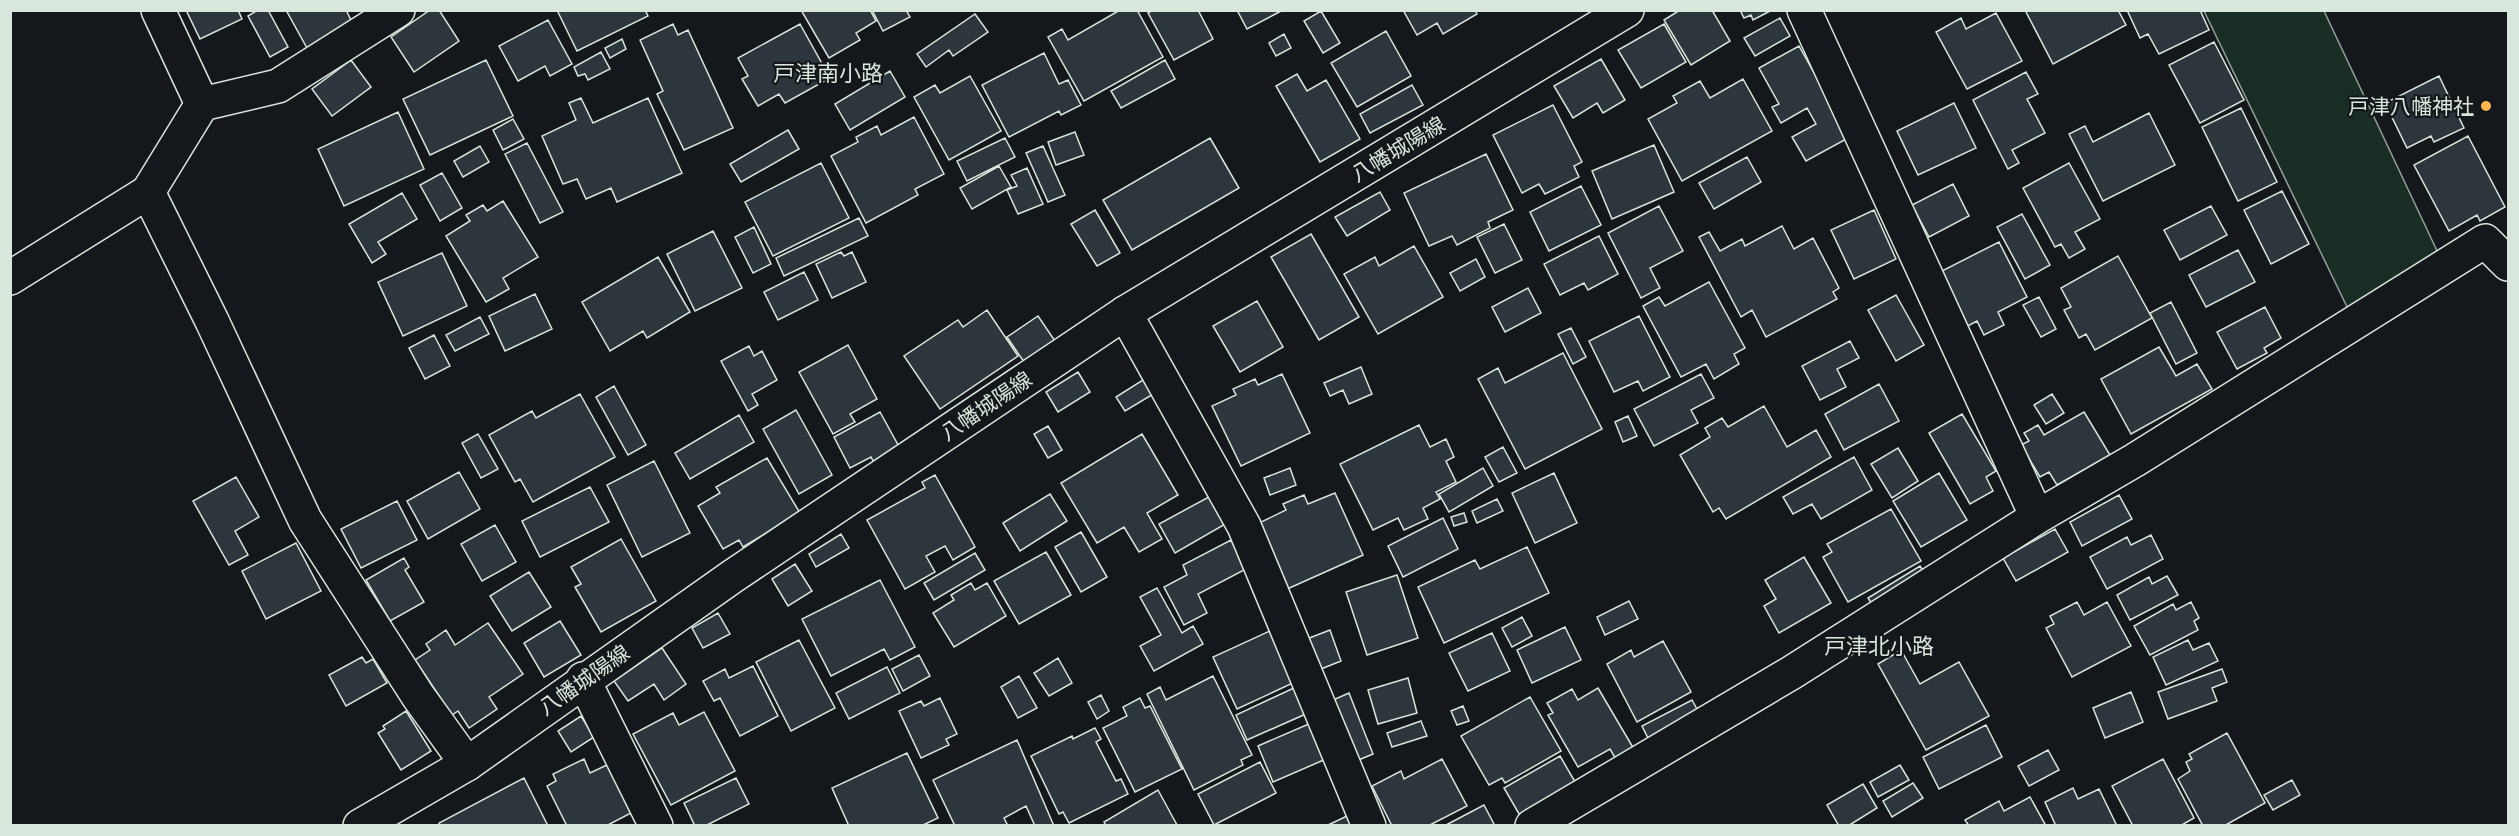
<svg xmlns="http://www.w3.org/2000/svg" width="2519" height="836" font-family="'Public Sans','Noto Sans JP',sans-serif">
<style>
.green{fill:#1a2d24;stroke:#939e99;stroke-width:1.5}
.building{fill:#2c363c;stroke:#d8e6dc;stroke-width:1.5}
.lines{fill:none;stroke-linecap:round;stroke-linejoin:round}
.street-casing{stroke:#d8e6dc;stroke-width:36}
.secondary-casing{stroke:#d8e6dc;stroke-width:36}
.street{stroke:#14181c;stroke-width:33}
.secondary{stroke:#14181c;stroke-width:33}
.poi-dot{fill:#ffb74d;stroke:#14181c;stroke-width:2}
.labels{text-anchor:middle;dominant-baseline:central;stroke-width:4.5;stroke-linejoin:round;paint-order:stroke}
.poi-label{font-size:21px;fill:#d8e6dc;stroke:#14181c;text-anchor:end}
.street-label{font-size:21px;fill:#d8e6dc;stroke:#14181c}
.neighbourhood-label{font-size:22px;fill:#d8e6dc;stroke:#14181c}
</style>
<rect width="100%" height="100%" fill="#14181c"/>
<path class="green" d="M2204,11H2324L2439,255L2349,311Z"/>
<path class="building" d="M186,10H238L242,19L200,39Z
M258,10H268L288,47L270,57L248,16Z
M286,10H346L352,22L307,48Z
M430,10H439L459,41L414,72L391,37Z
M557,10H645L648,16L577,51Z
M801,10H870L876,21L856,33L860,40L829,58Z
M872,10H906L910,17L883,31Z
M1120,10H1137L1163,57L1084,101L1048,37L1062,29L1068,40Z
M1153,10H1198L1213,39L1174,60L1148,13Z
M1237,10H1283L1247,29Z
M1403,10H1475L1477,14L1443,34L1437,23L1417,35Z
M1680,10H1712L1730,41L1691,65L1664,20Z
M1740,10H1772L1753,20L1751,15L1744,18Z
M2025,10H2118L2126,25L2053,64Z
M2127,10H2200L2209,30L2159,54L2148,34L2140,38Z
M1321,11L1340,43L1323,53L1304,21Z
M1996,13L2022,61L1967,89L1936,32L1961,18L1966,29Z
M975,14L988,32L953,56L949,50L926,67L917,54Z
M1780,18L1790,36L1755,56L1744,38Z
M548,20L572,64L550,76L545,66L518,81L499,46Z
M673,24L678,35L688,30L733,128L684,150L657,94L663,91L640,40Z
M800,24L830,78L785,103L779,94L758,106L742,79L748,76L738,58Z
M1664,24L1686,62L1641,88L1618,50Z
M1386,31L1411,76L1357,107L1331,63Z
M1284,34L1291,48L1276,56L1269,43Z
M622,39L626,49L610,58L605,48Z
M2214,42L2244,100L2200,123L2169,65Z
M1799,46L1850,137L1806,161L1792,137L1816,124L1807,108L1781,123L1772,107L1779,104L1759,68Z
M601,52L610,69L588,80L585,74L578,76L574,67Z
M1044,53L1059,84L1068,80L1081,105L1061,115L1059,111L1009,137L982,85Z
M1601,59L1625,100L1603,113L1597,103L1573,118L1554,86Z
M351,60L371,87L332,116L312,89Z
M486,60L513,116L430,155L403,99Z
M1165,60L1175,79L1121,108L1111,91Z
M890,71L905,97L850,130L835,104Z
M2026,72L2038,94L2027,99L2045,133L2012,150L2019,163L2008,169L1973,100Z
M1297,74L1307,91L1326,80L1360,139L1320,162L1276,86Z
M970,76L1001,131L949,160L914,97L935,85L940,93Z
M2439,76L2464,128L2434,142L2431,136L2407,148L2385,103Z
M1743,79L1772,131L1682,181L1648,119L1677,103L1673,96L1700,81L1710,98Z
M1412,85L1423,105L1370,133L1360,114Z
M581,98L593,123L648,98L682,173L617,202L611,188L586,199L577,179L563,184L542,136L576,120L569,103Z
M1954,103L1976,148L1918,175L1897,131Z
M1553,105L1582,162L1574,166L1579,177L1545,194L1539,184L1522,193L1493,135Z
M2241,108L2277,182L2238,201L2202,127Z
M398,112L424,169L344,206L318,149Z
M2149,113L2175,165L2103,201L2069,134L2085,126L2093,142Z
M914,117L944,174L915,189L918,195L866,223L831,156L858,142L856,137L877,126L881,135Z
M513,119L524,139L503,150L493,130Z
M788,130L799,149L741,182L730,164Z
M1075,132L1084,155L1056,165L1048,142Z
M2468,136L2505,207L2480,221L2477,215L2449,231L2414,165Z
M1005,138L1015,157L967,181L957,161Z
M1210,138L1239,188L1132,250L1103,200Z
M527,143L563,212L540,223L505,154Z
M1654,145L1674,192L1612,219L1592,171Z
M480,146L489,162L463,177L454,161Z
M1043,146L1065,195L1048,202L1026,153Z
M1486,154L1513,210L1488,222L1490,228L1457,245L1452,236L1429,246L1404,193Z
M1747,157L1761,182L1714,209L1699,183Z
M821,163L849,218L773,256L745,202Z
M2069,163L2100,219L2075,232L2085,249L2069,258L2061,244L2055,247L2023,188Z
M999,166L1011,187L972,209L960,188Z
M1027,168L1043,204L1018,214L1007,190L1017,186L1011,175Z
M442,173L462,208L440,221L420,185Z
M1953,184L1969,216L1929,237L1912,205Z
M1581,186L1601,225L1549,251L1530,212Z
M2282,191L2309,244L2271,264L2244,210Z
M1380,192L1390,210L1347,236L1335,217Z
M402,193L417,219L378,242L386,254L372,263L349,224Z
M503,201L538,257L503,278L509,289L486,302L446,236L470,221L466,215L483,205L487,211Z
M1659,206L1683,251L1650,268L1660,288L1641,298L1608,233Z
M2211,206L2227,235L2180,260L2164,230Z
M1095,210L1120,253L1097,266L1071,224Z
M1874,210L1896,259L1854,279L1831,230Z
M2022,214L2050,265L2025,279L1997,227Z
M859,218L868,236L784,276L776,258Z
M1504,224L1522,260L1495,273L1477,237Z
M1782,226L1794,249L1813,238L1839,288L1833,292L1837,299L1766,337L1752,310L1741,317L1699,237L1709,232L1720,251L1742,239L1745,246Z
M754,227L771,264L753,273L735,237Z
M713,231L742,288L695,311L667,254Z
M1311,234L1359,317L1319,340L1271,257Z
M1599,236L1618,274L1588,290L1584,283L1560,295L1544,264Z
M1999,242L2027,297L1998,312L2004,325L1984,335L1977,321L1962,329L1934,275Z
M1414,246L1443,297L1378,334L1344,274L1375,257L1379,266Z
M2238,250L2255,282L2206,307L2189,275Z
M841,252L844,256L852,252L866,282L832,298L816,264Z
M442,253L467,306L403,336L378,282Z
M2118,256L2152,318L2095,350L2086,334L2079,338L2064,310L2071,307L2061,288Z
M658,257L690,312L647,338L643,331L610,351L582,302Z
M1476,259L1485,277L1460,291L1450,273Z
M804,272L818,300L778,320L764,292Z
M1709,282L1745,348L1734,354L1739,364L1714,379L1706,364L1681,377L1643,306L1659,297L1665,306Z
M1528,288L1541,313L1505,332L1492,307Z
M535,294L552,329L505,351L489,316Z
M1896,295L1924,345L1896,361L1868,310Z
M2039,297L2056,329L2041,337L2023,305Z
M1257,301L1283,347L1240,372L1213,326Z
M2171,302L2197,353L2176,364L2150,313Z
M2265,307L2281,338L2264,348L2267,353L2237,369L2217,332Z
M987,310L1018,356L940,409L904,356L958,320L963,327Z
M1038,316L1055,341L1024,362L1007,337Z
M1639,316L1670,377L1643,391L1638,381L1614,392L1589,341Z
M480,317L489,334L455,351L446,335Z
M1571,328L1586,357L1573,364L1558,334Z
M434,335L450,366L425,379L409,348Z
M1850,341L1859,358L1837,369L1846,387L1820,400L1802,366Z
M848,345L877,399L850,414L855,422L833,434L799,372Z
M749,346L754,356L762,351L777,380L752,394L758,405L748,411L721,361Z
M2159,347L2176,376L2197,364L2212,389L2131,434L2101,379Z
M1563,353L1602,429L1525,469L1478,379L1498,368L1505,383Z
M1361,367L1372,394L1349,404L1343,390L1330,396L1324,383Z
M1078,372L1090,392L1058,412L1046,392Z
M1282,374L1310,433L1241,466L1212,406L1236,395L1233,389L1255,379L1258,385Z
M1701,374L1714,398L1691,410L1698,423L1654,446L1634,409Z
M1146,378L1155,393L1125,411L1116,397Z
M1879,384L1899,421L1844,450L1825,414Z
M614,386L646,445L628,455L596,397Z
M580,394L615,457L533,502L520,479L515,482L489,435L532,411L536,418Z
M2052,394L2064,413L2046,424L2034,405Z
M1764,406L1787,447L1816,430L1831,457L1726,519L1719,508L1713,512L1680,455L1710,437L1705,428L1722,418L1728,427Z
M796,410L832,475L799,494L763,429Z
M880,412L903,454L877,468L871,457L850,468L834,437Z
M2084,412L2110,455L2057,485L2049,472L2040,477L2021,445L2029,441L2024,433L2038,425L2044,435Z
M1962,414L1996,471L1986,477L1993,491L1970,504L1929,433Z
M739,415L754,442L690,479L675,453Z
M1628,416L1637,436L1623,442L1615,422Z
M1419,425L1430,447L1446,439L1454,457L1446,461L1456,482L1436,492L1440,499L1423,508L1428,519L1404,530L1398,518L1373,530L1340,464Z
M1048,426L1062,450L1048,458L1034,434Z
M478,434L498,469L481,478L462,443Z
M1142,434L1178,495L1147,513L1162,539L1139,552L1124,527L1097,543L1061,483Z
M1503,447L1517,473L1499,482L1485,457Z
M1898,448L1918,481L1892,498L1871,464Z
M1854,457L1872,490L1821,519L1812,504L1793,514L1783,497Z
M767,458L800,513L743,547L739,540L723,549L698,506L720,493L716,487Z
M654,461L690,533L642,557L607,485Z
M1290,468L1296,485L1270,495L1264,478Z
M1483,468L1493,486L1449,512L1439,494Z
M459,472L480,509L428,539L407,501Z
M1554,473L1577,523L1535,543L1512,493Z
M1939,473L1967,520L1921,547L1893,501Z
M935,475L975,547L953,560L945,546L926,556L935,572L905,589L867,520L925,488L922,482Z
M236,477L259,517L235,531L248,555L229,565L193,501Z
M590,487L609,522L540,557L522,521Z
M1218,492L1234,519L1175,553L1159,524Z
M1335,493L1363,555L1285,590L1255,525L1286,510L1283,504L1304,495L1308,504Z
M1050,494L1067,521L1020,551L1003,523Z
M2119,495L2132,519L2082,546L2070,522Z
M1497,499L1503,511L1477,523L1472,511Z
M397,501L417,540L361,568L341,529Z
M1891,509L1921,561L1848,602L1823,557L1832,552L1827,544Z
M1464,513L1467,522L1454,526L1451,517Z
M1443,518L1458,549L1403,577L1388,546Z
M495,525L516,562L482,581L461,544Z
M2055,529L2068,552L2016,581L2003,558Z
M1081,532L1107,577L1081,592L1055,547Z
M841,534L849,548L816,567L809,554Z
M2151,535L2163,559L2107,589L2090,557L2127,537L2131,545Z
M621,539L656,601L601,632L575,587L581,584L571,567Z
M1231,540L1246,569L1198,594L1207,613L1184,625L1164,587L1187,575L1183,565Z
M296,543L321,591L266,619L242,571Z
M1527,547L1549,593L1444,643L1418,587L1475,560L1480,569Z
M1046,552L1071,595L1019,624L994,581Z
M975,553L985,570L934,600L924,583Z
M1804,557L1831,603L1779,633L1764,606L1776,599L1765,580Z
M404,558L409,567L405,570L424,602L390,621L366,580Z
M795,564L812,591L788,606L772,579Z
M1920,566L1929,580L1877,612L1868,598Z
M529,572L551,607L512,631L490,596Z
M1397,575L1418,638L1367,655L1346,592Z
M2167,576L2178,595L2130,620L2117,595L2149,577L2152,584Z
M880,580L915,647L890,660L884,649L831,676L802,619Z
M971,583L975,590L987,583L1006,616L954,647L933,613L954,600L951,595Z
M1157,588L1182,633L1193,626L1203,644L1154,671L1140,646L1161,635L1140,597Z
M1629,601L1638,619L1605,635L1597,617Z
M2077,602L2084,615L2107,602L2131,646L2072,677L2046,628L2054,624L2050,616Z
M2191,602L2199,618L2194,621L2198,630L2150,655L2134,626L2173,604L2176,610Z
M718,613L730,634L703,648L692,628Z
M1522,617L1532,636L1512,647L1502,628Z
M560,621L581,655L544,677L524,643Z
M488,623L523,674L489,697L497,709L469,728L458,711L452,715L415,660L430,650L426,644L446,630L455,645Z
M1565,627L1581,660L1532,683L1517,650Z
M1272,630L1295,682L1237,709L1213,657Z
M1330,630L1341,661L1311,673L1299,642Z
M1492,633L1510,671L1468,691L1449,653Z
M799,640L835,708L791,731L756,662Z
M2188,640L2193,650L2209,643L2218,661L2166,685L2153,657Z
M1663,641L1691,692L1637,722L1607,664L1631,650L1634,657Z
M662,648L686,684L664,700L654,684L628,701L614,681Z
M1901,650L1920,684L1959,662L1989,716L1926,750L1878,664Z
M919,655L930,676L903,691L892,669Z
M362,657L366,663L373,659L387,683L346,706L329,675Z
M1058,658L1072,683L1049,696L1034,673Z
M753,666L778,716L740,736L720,698L714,701L703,681L725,669L729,678Z
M887,667L900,693L849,719L836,693Z
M2222,669L2227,682L2212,688L2217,701L2168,719L2158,692Z
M1019,676L1037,708L1018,718L1001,687Z
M1213,676L1252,755L1241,760L1243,765L1194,790L1147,694L1160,687L1166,700Z
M1408,678L1417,713L1378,724L1368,690Z
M1296,687L1308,713L1247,740L1236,715Z
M1598,688L1638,756L1620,766L1610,749L1578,767L1548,715L1553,713L1547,703L1572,689L1578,700Z
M2131,692L2143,722L2105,738L2093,708Z
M1349,693L1373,754L1349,764L1324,704Z
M1101,695L1109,711L1097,719L1088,702Z
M1530,697L1561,751L1505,783L1502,778L1489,785L1461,736Z
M940,698L957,734L946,739L949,745L921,758L899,711L921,701L924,706Z
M1140,698L1145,708L1150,706L1182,769L1135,792L1103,728L1127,716L1123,707Z
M1692,700L1704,722L1653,748L1642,726Z
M1463,706L1469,721L1457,725L1451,711Z
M406,711L431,751L401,770L378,733L385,729L383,726Z
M704,712L735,771L671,805L633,734L673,713L679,725Z
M581,716L594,737L571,752L558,731Z
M1421,721L1427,736L1392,747L1387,733Z
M1311,723L1326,759L1273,782L1258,746Z
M1986,725L2002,757L1939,789L1923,757Z
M1095,728L1101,739L1096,742L1116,781L1121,779L1128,794L1069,823L1063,812L1059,814L1031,756L1072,736L1073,739Z
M2227,733L2265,803L2224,826H2203L2178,779L2190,771L2186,762L2192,759L2189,754Z
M1017,740L1054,826H1035L1026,806L1004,818L1008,826H955L933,780Z
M2048,750L2059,770L2029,786L2018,766Z
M907,753L938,818L921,826H849L832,788Z
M1560,756L1578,787L1522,819L1504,788Z
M584,759L590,773L609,764L633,812L606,826H567L547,786L556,781L553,774Z
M1442,759L1467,806L1428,826H1392L1372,786L1401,771L1404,779Z
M2163,759L2194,818L2180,826H2133L2112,786Z
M1260,762L1276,793L1214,825L1198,794Z
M1900,765L1909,780L1878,797L1870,782Z
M524,778L548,826H440L439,823Z
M736,778L749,804L705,826H695L684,803Z
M2292,780L2300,795L2273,810L2264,795Z
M1913,783L1923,798L1892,817L1883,801Z
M1863,784L1877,808L1848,826H1839L1827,805Z
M2073,788L2078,799L2099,789L2117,826H2056L2045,802Z
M1158,790L1177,825L1106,826L1104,822Z
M2030,797L2046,826H1969L1965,820L1999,801L2004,811Z
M1484,805L1495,826H1446V825Z
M1347,816L1351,826H1326Z"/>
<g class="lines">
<defs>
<path id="street" d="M158,10L202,104
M1804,10L2037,517
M148,192L212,321L305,520L418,696L467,764
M10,278L148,192L202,104L278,86L398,10
M1125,313L1244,526L1369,826
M583,679L656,826
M1532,826L1791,673L2037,517L2135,460L2485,241L2508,264"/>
<path id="secondary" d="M360,826L467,764L733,576L1125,313L1627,10"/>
</defs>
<use href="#street" class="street-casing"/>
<use href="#secondary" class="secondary-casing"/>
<use href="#street" class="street"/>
<use href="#secondary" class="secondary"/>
</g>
<circle class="poi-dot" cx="2486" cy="106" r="6"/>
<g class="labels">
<g class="poi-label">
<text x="2474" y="106">戸津八幡神社</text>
</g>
<g class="street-label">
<text transform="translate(1398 149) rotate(-31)">八幡城陽線</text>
<text transform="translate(986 406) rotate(-34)">八幡城陽線</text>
<text transform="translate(584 680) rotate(-35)">八幡城陽線</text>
</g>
<g class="neighbourhood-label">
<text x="828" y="73">戸津南小路</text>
<text x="1879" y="646">戸津北小路</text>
</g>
</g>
<rect width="2519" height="836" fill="none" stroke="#d8e6dc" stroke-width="24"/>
</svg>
